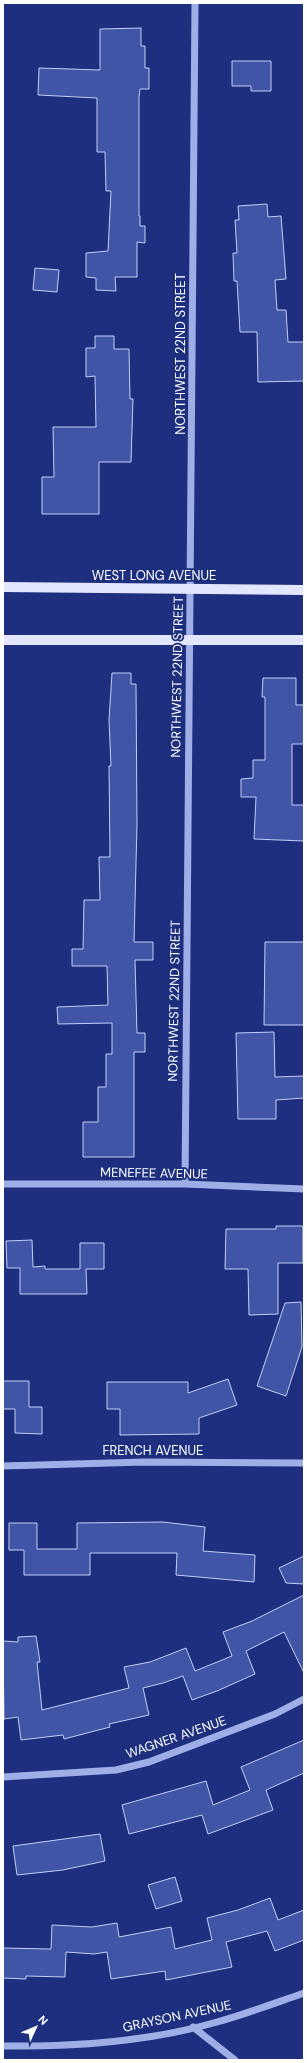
<svg xmlns="http://www.w3.org/2000/svg" width="307" height="2063" font-family="'DM Sans',sans-serif">
<style>
.building{fill:#4155a6;stroke:#c4cef6}
.lines{fill:none;stroke-linecap:round;stroke-linejoin:round}
.minor{stroke:#a0aee8;stroke-width:7}
.major{stroke:#e2e6fe;stroke-width:10}
.labels{text-anchor:middle;dominant-baseline:central;stroke-width:3.5;stroke-linejoin:round;paint-order:stroke}
.street-label{font-size:13px;fill:#fff;stroke:#1d2f7e}
</style>
<rect width="100%" height="100%" fill="#1d2f7e"/>
<path class="building" d="M141,28V46H145V68H149V89H140L139,97V216H140V226H145V243L137,242V277H115L116,291L96,290V278L86,277V253L108,251L111,191H106L105,152H97V98L38,95L39,68L100,70V29Z
M232,61H271V91H251V86H232Z
M267,204L268,217L281,216L286,279L275,280L277,310H286L288,342H304V381L258,382L257,332H240L237,281H234L233,253H237L235,220H239L238,206Z
M35,268L59,270L57,292L33,290Z
M95,336H114V349H129L130,399H133L131,462H99V514H42V477H54L53,427H96L95,376L86,377V348H95Z
M112,673H131V684H136L137,824L134,942H153V960H135L137,1033H145V1052H134V1157H83V1122H98V1087H106V1054H112V1023L58,1024L57,1007L108,1005L107,966H72V949H83L84,900H100L99,857H110L109,766H111L109,720Z
M263,678H296V705H304V744H292V805H304V841L254,839L256,797H241V779L253,778V760H265V697H262Z
M265,942H304V1025H264Z
M274,1032L275,1077L304,1076V1098L276,1100V1119H238L236,1033Z
M276,1226H303V1263H278V1314L249,1315L248,1269H225L226,1229H276Z
M32,1240L33,1267L45,1266V1269H80V1243H104V1269H86L87,1294H20V1268H7L6,1241Z
M301,1302L302,1347L286,1396L257,1386L285,1303Z
M228,1379L237,1405L199,1418V1434L120,1435V1409H107V1382H188V1393Z
M3,1381H29V1407H42V1434L15,1433V1409H3Z
M163,1522L205,1527L203,1551L255,1555L254,1582L176,1575L177,1553H90V1575H24V1550H9V1523H37V1549H77V1523Z
M304,1556V1584L286,1583L279,1568Z
M304,1595V1673L284,1632L246,1651L255,1674L217,1691L192,1700L183,1676L163,1683L143,1688L149,1715L109,1724L110,1727L64,1739L63,1735L21,1740L18,1717L4,1719L3,1641L18,1642V1637L36,1636L40,1662H37L42,1710L129,1688L124,1667L150,1662L186,1648L195,1671L232,1656L223,1632L252,1621Z
M304,1740V1773L266,1790L273,1810L208,1834L202,1815L129,1834L122,1805L206,1781L213,1805L250,1790L241,1767Z
M100,1834L105,1861L63,1870L17,1875L13,1846Z
M175,1877L182,1901L156,1909L148,1885Z
M270,1898L278,1920L304,1910V1940L275,1951L267,1931L226,1942L232,1967L166,1980L165,1971L111,1979L107,1952L94,1954L66,1952L65,1977L26,1976V1979L3,1978V1948L51,1949L52,1925L92,1927L117,1923L119,1937L171,1927L175,1949L212,1940L207,1918L238,1910Z"/>
<g class="lines">
<path class="minor" d="M3,1184H185L304,1189
M185,1184L195,3
M3,1466L145,1462L304,1463
M3,1777L116,1770L149,1762L275,1714L304,1699
M193,2027L235,2060
M3,2046C75,2047 148,2042 217,2022C246,2014 275,2003 304,1993"/>
<path class="major" d="M3,587L304,590
M3,640H304"/>
</g>
<g class="labels">
<g class="street-label">
<text transform="translate(180 354) rotate(-90)">NORTHWEST 22ND STREET</text>
<text x="154" y="575">WEST LONG AVENUE</text>
<text transform="translate(177 677) rotate(-89)">NORTHWEST 22ND STREET</text>
<text transform="translate(174 1001) rotate(-89)">NORTHWEST 22ND STREET</text>
<text transform="translate(154 1173) rotate(1)">MENEFEE AVENUE</text>
<text x="153" y="1450">FRENCH AVENUE</text>
<text transform="translate(176 1737) rotate(-19)">WAGNER AVENUE</text>
<text transform="translate(177 2016) rotate(-12)">GRAYSON AVENUE</text>
</g>
</g>
<rect width="307" height="2063" fill="none" stroke="#ffffff" stroke-width="8"/>
<g transform="translate(36 2027) rotate(46)" stroke="#1d2f7e" stroke-width="3" paint-order="stroke">
<path d="M0-3L7 15L0 10L-7 15Z" fill="#ffffff"/>
<text y="-6" font-size="11" font-weight="bold" text-anchor="middle" fill="#ffffff">N</text>
</g>
</svg>
